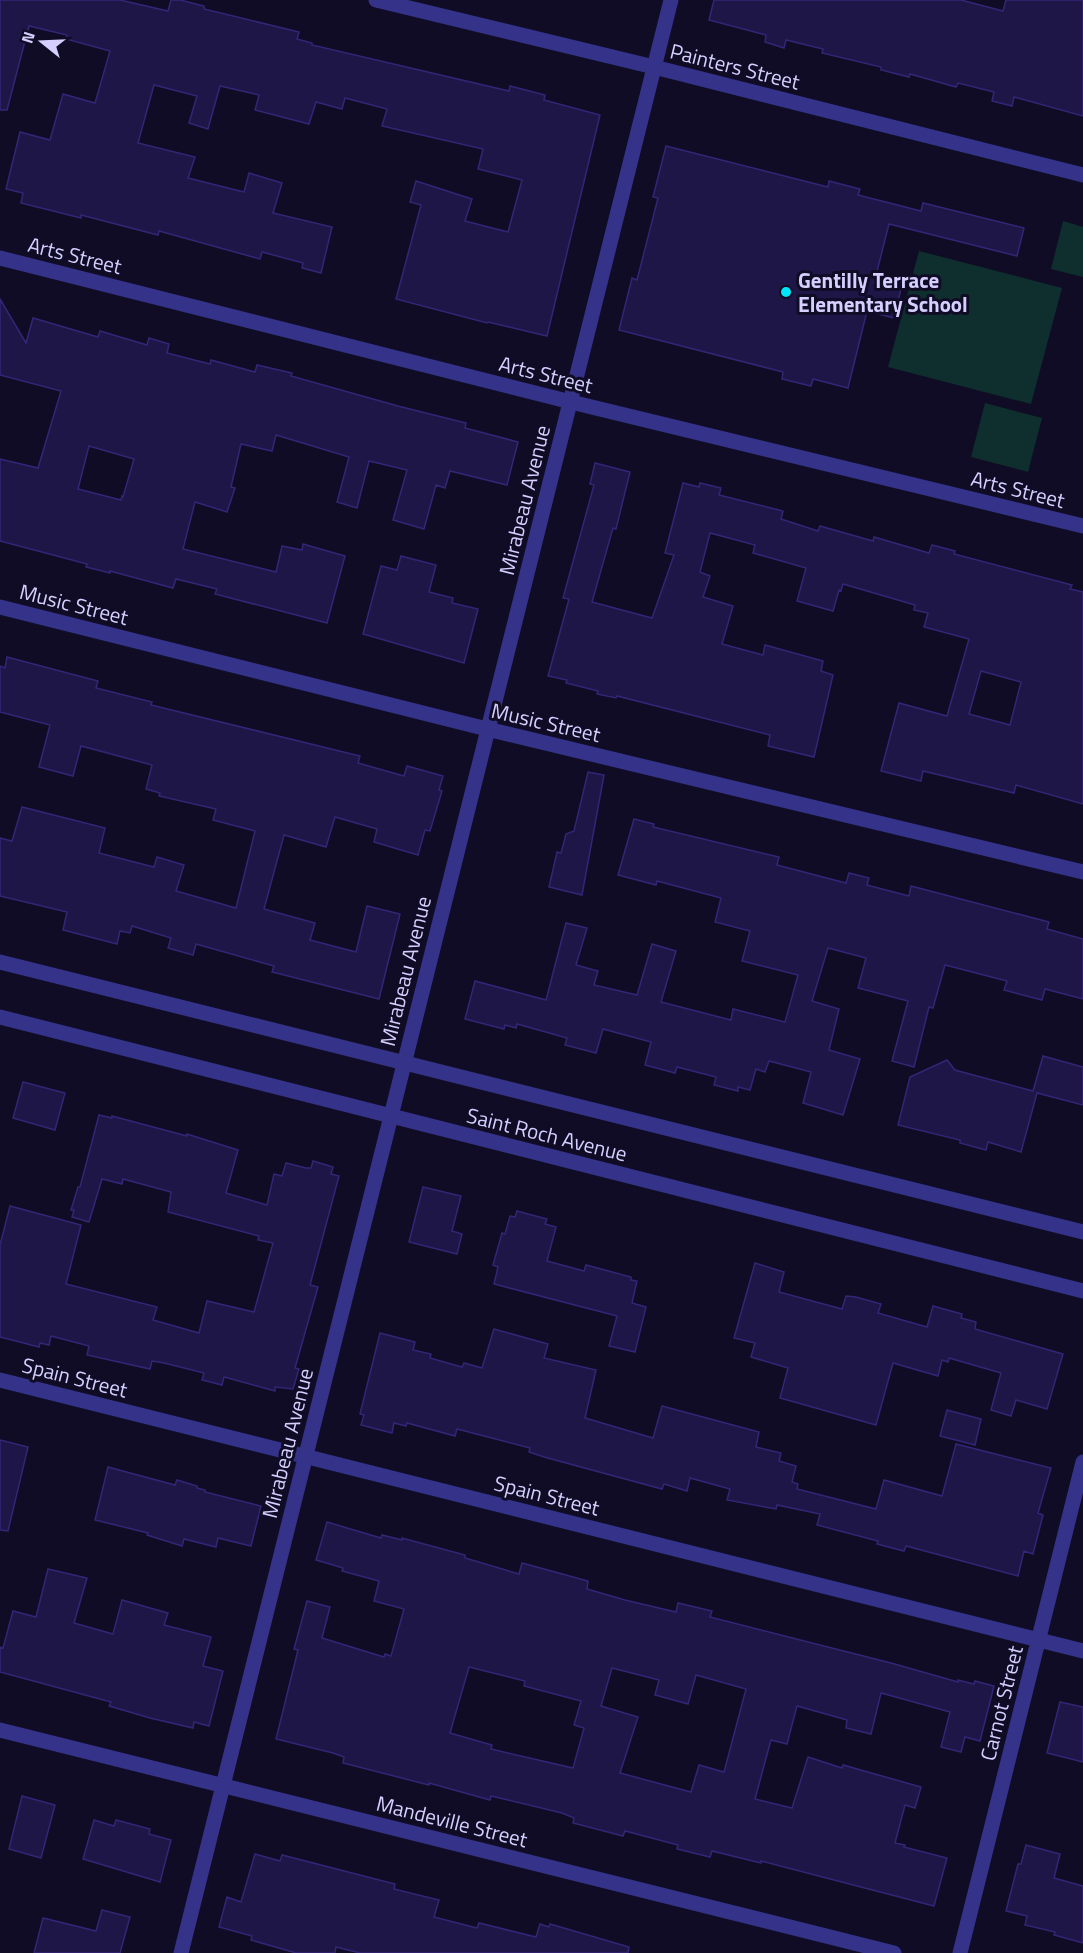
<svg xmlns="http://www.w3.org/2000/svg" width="1083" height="1953" font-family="'Titillium Web',sans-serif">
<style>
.green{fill:#0e2f2e}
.building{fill:#1f1648;stroke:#342576;stroke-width:1.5;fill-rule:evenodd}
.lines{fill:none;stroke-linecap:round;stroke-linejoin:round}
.minor{stroke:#343289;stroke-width:15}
.tertiary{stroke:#343289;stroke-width:15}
.poi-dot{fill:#00e4fa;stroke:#100c25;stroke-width:2}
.labels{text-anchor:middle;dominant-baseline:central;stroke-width:6;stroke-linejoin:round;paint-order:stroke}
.street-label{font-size:21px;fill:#d4cfff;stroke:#100c25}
.poi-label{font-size:21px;font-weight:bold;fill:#d4cfff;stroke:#100c25;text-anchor:start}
</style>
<rect width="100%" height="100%" fill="#100c25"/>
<path class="green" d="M1063,221L1083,227V277L1051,269Z
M919,251L1062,288L1031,404L888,367Z
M985,403L1042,418L1028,472L971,457Z"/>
<path class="building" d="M0,0H120L168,11L171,0H180L204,6V9L299,32L297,39L312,43V45L509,91L510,86L545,95L544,100L600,115L547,336L488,322L487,323L396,299L421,205L410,202L416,181L472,199L465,221L508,232L522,180L478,169L483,149L382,126L387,109L345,98L342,109L316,102L309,124L255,110L259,95L220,86L208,129L189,123L197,96L154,85L138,143L195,157L188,178L244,192L249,173L282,183L273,213L332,227L321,273L302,268L303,263L262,252L260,259L159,231L158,235L81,215V218L21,203L23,193L6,189L20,132L50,140L63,94L95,103L110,51L66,39L67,35L29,26L7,110H0Z
M714,0H961L1003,11L1006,0H1083V116L1014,97L1012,106L992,101L994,92L958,83L956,87L910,74L909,77L881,70V67L822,53L823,49L786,40L784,48L765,42L766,35L709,20Z
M666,146L828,187L829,181L860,189L858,195L921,211L923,203L1024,228L1017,256L889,224L874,283L901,289L894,318L867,311L848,388L813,379L811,386L782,379L783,372L619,330L632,278L637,280L658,198L653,197Z
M0,299L26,343L33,318L98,337L100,331L147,345L149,338L169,344L167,353L210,364L211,360L255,372L257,365L292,373L291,376L398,406L466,423L465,428L518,442L507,485L450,471L445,488L436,485L424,529L393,520L407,470L369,461L357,508L337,502L349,457L276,435L272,451L241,444L231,487L235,488L227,512L195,502L183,549L276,572L282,546L302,550L303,544L345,556L327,623L215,594L217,589L176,579L173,588L110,571V573L86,567L87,564L0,541V459L38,468L61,391L0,375ZM89,446L134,459L123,497L122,496L121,500L78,489Z
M595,463L630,472L616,529L613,528L592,602L652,618L674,555L665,553L683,483L699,487L700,483L721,488L719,495L783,511L781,519L818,531L820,526L873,541L874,537L929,553L932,545L955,551L954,554L1072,585L1070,589L1083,592V804L1016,785L1014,793L923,771L921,781L881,771L899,703L947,716L969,639L924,627L928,613L914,610L915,605L843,584L841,591L839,590L833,611L797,601L806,568L753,553L755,545L710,533L700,572L710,576L703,597L733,606L722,644L763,655L765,645L823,661L821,671L833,675L814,757L768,746L770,735L617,696L616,698L597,694L598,691L566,683L567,680L548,676L569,599L563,598L594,485L590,484ZM981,671L1021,682L1010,725L969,714Z
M401,556L436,565L429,592L453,598L452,603L478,609L464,663L363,634L381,566L397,570Z
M7,657L98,681L96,688L152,702L151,705L360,756L358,763L404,776L407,766L443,776L439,790L442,791L430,831L425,830L418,855L374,842L377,829L335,817L326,847L284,835L264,909L315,923L310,940L356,952L367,906L400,914L379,999L272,972L274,966L196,944L193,955L168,948L171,938L132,926L130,933L120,931L117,944L63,930L67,912L0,896V838L12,841L22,807L105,828L99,853L154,867L157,857L184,865L176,891L236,908L255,831L213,820L216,809L159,796L160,793L146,789L152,765L81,746L73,776L39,767L50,725L0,712V666L5,668Z
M588,772L604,775L582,895L549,887L557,852L561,853L566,834L574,831Z
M634,819L654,824L653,827L779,857L777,865L846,883L849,873L869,878L867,885L909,896L911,886L1049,922L1047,929L1083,939V999L1045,989L1042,1000L1004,990L1007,981L945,965L933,1008L929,1007L914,1067L892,1061L908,1001L858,988L866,958L828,948L812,1001L839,1009L829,1050L860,1059L843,1115L803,1103L811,1072L769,1061L765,1072L756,1069L750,1090L738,1087V1091L714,1085L716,1077L677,1067L675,1073L645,1065L651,1042L603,1029L596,1053L565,1045L567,1038L517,1024L516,1028L505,1025L504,1029L465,1019L475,981L546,1000L566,923L587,928L576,965L598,971L594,985L637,995L652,944L676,951L661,1002L731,1020L733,1009L785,1022L798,975L742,961L750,931L715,922L721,898L657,881L656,885L618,875Z
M1043,1056L1083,1067V1105L1037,1093L1021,1152L988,1142L986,1150L960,1143V1140L898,1125L910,1077L947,1060L955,1070L1033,1091Z
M23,1082L65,1093L55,1130L13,1118Z
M99,1115L112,1118V1116L187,1136V1134L238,1150L226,1193L267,1205L274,1174L282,1176L286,1163L306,1168H311L313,1161L333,1167L331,1174L339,1176L310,1285L318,1287L295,1368L299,1369L293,1389L275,1387V1391L224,1377L222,1385L202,1380L204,1373L164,1363L152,1361L150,1369L87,1355L89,1346L51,1336L49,1345L40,1343L39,1347L0,1337V1245L10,1206L81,1225L66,1284L157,1307L153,1320L199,1333L207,1301L254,1312L273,1243L258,1240L259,1236L168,1212L171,1192L123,1179L122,1184L102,1179L89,1222L72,1217L74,1210H71L78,1187H80Z
M423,1187L461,1196L452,1231L462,1234L457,1254L409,1242Z
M517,1211L547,1219L545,1224L556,1227L547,1261L584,1271L586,1265L631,1277V1280L637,1281L632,1303L646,1307L635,1352L609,1346L617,1316L494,1284L498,1267L493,1265L502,1233L505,1234L510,1216L515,1217Z
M755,1263L784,1272L779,1292L842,1309L846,1296L856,1297L881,1304L878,1313L927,1327L933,1306L962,1314L961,1318L976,1322L975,1329L1063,1354L1047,1409L1016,1400L1011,1416L991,1410L1001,1373L949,1358L948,1362L942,1360L938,1376L893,1363L876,1425L780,1398L788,1368L751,1357L755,1343L734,1338Z
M494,1329L548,1344L544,1358L596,1370L585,1418L653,1438L662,1406L759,1432L756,1447L781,1453L779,1461L796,1466L792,1482L798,1484L797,1489L876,1509L884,1480L942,1496L956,1444L1051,1468L1038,1513L1043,1515L1033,1554L1024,1551L1018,1576L906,1546L904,1551L877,1544L878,1541L817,1525L820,1514L777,1505L776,1509L727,1500L730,1489L690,1478L687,1491L664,1484L662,1489L544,1457L529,1452L530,1448L457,1429L455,1436L407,1423L406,1426L394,1423L392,1433L361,1425L364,1415L360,1414L380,1333L415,1342L413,1350L431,1354L430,1358L462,1367L464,1363L482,1368Z
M947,1410L981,1419L975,1445L940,1436Z
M0,1440L28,1447L8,1531L0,1530Z
M108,1467L175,1485L177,1480L197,1486V1488L205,1490V1492L261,1506L251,1546L218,1538L216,1547L184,1539L182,1546L147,1535L148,1533L95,1520Z
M327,1522L381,1538L382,1535L402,1540V1538L465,1555V1558L519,1574L522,1563L588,1581L587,1589L625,1600L676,1612L678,1603L712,1611L710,1617L891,1663L958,1682V1680L974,1684L975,1681L994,1686L980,1741L965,1737L961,1752L941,1747L950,1712L881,1693L871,1734L846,1728L847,1720L840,1718L797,1706L787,1744L771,1740L755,1799L792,1808L808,1757L842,1768L843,1765L921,1787L915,1808L905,1805L895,1843L905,1845L904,1847L947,1858L934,1906L761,1861V1863L712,1851L710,1857L677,1849L678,1845L625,1831L623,1836L573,1823L574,1818L562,1813L491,1796L490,1800L429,1783V1785L343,1763L344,1757L333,1753L276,1739L298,1650L294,1649L307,1601L330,1607L322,1638L384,1657L385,1654L391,1656L404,1609L374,1601L379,1581L342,1571L343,1568L316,1560ZM469,1667L525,1681L524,1686L581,1701L574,1725L584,1728L573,1768L491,1749L492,1745L450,1733ZM612,1668L659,1680L655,1695L688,1704L696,1675L746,1689L724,1772L699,1765L691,1792L620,1773L638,1717L601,1706Z
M48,1569L87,1578L74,1623L113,1634L122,1600L168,1613L164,1625L211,1637L203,1666L223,1671L209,1726L194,1722L193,1728L150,1718L109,1706L111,1702L0,1672V1647L3,1648L13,1611L36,1617Z
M1060,1702L1083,1707V1762L1047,1753Z
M22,1796L55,1805L41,1858L9,1849Z
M94,1820L114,1826L116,1820L150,1829L149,1834L171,1840L160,1882L83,1859Z
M1026,1845L1060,1854L1054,1878L1083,1886V1943L1054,1935L1055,1932L1025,1925L1027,1916L1006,1911L1018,1864H1021Z
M255,1854L280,1861L282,1855L395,1884L394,1889L439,1900L434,1917L477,1928L479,1923L536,1937L540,1924L549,1927L550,1924L629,1947L628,1953H360L336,1947L335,1953H296L251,1940L252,1936L219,1927L227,1897L241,1902Z
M102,1910L130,1917L120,1953H34L43,1918L96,1931Z"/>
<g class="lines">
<path class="minor" d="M376,0L654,67L1083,175
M0,258L571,402L1083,526
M0,607L487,729L1083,872
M0,962L1083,1232
M0,1017L1083,1291
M0,1380L1083,1651
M0,1730L894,1953
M960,1953L1083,1462"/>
<path class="tertiary" d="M181,1953L671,0"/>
</g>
<circle class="poi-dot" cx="786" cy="292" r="6"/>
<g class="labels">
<g class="street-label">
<text transform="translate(735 66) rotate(14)">Painters Street</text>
<text transform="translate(75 255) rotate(14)">Arts Street</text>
<text transform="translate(546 374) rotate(14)">Arts Street</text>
<text transform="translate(1018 489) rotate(14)">Arts Street</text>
<text transform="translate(524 500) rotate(-76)">Mirabeau Avenue</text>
<text transform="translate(74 604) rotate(14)">Music Street</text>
<text transform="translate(546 722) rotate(13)">Music Street</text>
<text transform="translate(405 971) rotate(-76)">Mirabeau Avenue</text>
<text transform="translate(547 1134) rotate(14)">Saint Roch Avenue</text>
<text transform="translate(75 1377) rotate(14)">Spain Street</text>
<text transform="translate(287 1443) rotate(-76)">Mirabeau Avenue</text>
<text transform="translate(547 1495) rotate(14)">Spain Street</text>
<text transform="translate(1001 1703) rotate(-76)">Carnot Street</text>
<text transform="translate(452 1821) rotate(14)">Mandeville Street</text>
</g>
<g class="poi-label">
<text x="798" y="280">Gentilly Terrace<tspan x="798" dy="24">Elementary School</tspan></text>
</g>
</g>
<g transform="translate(42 42) rotate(288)" stroke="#100c25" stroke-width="4.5" paint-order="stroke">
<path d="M0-4.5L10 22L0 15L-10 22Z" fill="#d4cfff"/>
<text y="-9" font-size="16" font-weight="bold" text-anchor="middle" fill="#d4cfff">N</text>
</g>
</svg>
